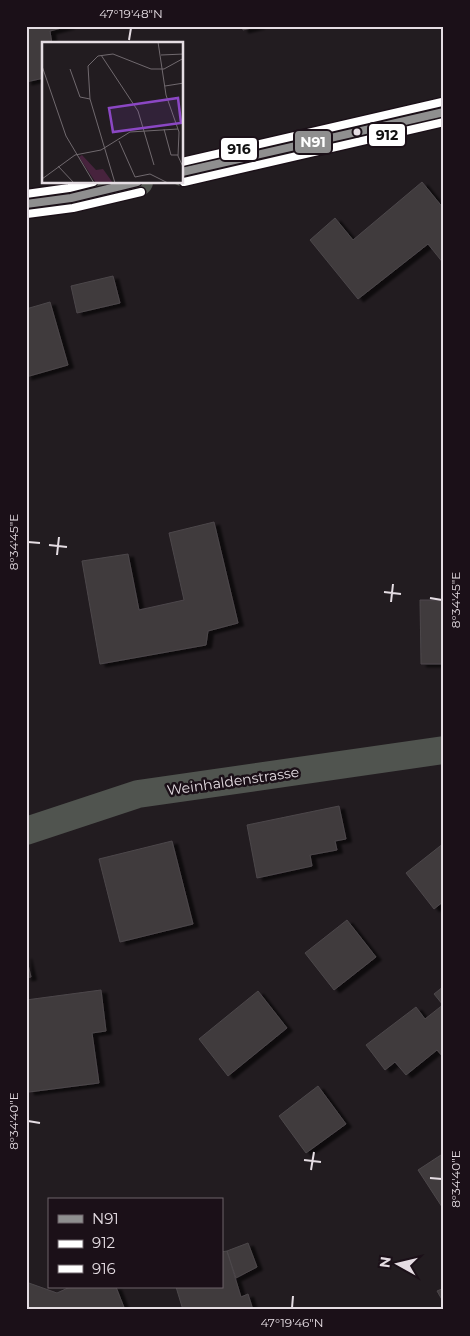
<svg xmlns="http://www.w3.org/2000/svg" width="470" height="1336" font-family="Montserrat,sans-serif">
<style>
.building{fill:#403b3e;stroke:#4c474a;filter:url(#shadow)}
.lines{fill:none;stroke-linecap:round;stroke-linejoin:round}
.minor{stroke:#50544f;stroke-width:28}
.secondary{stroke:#535751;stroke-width:28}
.bus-1-casing{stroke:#1b1018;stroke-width:11}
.bus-2-casing{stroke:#1b1018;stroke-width:11}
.bus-3-casing{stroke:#1b1018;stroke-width:11}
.bus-1{stroke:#8f8f8f;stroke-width:8}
.bus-2{stroke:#fff;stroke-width:8}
.bus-3{stroke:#fff;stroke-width:8}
.ticks{fill:none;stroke:#e5dde3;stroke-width:2}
.bus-dot{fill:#e5dde3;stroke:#1b1018;stroke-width:2}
.labels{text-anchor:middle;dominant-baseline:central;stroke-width:5;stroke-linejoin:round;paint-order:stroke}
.street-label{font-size:14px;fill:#e5dde3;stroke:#1b1018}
.inset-road{fill:none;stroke:#70696e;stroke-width:1}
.view{fill:#8b47c4;fill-opacity:0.15;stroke:#8b47c4;stroke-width:2.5}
.inset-edge{fill:none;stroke:#e5dde3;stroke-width:2.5}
.line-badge{stroke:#1b1018;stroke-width:2}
.badge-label{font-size:14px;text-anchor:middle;font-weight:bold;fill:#fff}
.pale-badge-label{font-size:14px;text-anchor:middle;font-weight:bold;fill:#111}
.neatline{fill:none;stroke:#e5dde3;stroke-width:2}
.ticks-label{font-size:12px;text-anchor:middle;fill:#e5dde3}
</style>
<defs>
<filter id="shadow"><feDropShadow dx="5.5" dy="3" stdDeviation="1" flood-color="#0009"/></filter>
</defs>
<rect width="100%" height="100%" fill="#221c20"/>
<path class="building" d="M26,26H69L50,31L52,44H44V78L26,82Z
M242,26H259L243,30Z
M422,182L444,209V264L428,244L358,299L310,240L335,218L353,240Z
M113,276L120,303L77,313L71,286Z
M50,302L68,365L26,377V309Z
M214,522L238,623L208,631L206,645L100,664L82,561L128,554L139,610L184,600L169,533Z
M420,600H444V664H421Z
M339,806L346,839L335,841L337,850L310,855L312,866L257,878L247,825Z
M172,841L193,924L120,942L99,859Z
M444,843V901L434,909L406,873Z
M347,920L376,957L334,990L305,953Z
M26,956L31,977L26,978Z
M444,986V1004L443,1005L434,994Z
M101,990L106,1031L92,1033L99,1083L29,1092L26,1071V1000Z
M258,991L287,1028L228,1076L199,1039Z
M444,1004V1057H443L437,1050L406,1075L395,1062L385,1070L366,1045L416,1007L425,1019Z
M318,1086L346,1124L306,1153L279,1116Z
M444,1153V1210L418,1170Z
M248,1243L257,1267L236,1278L227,1251Z
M227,1251L241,1297L248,1294L253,1310H183L176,1287H221V1252Z
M26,1282L57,1293L70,1287H116L125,1310H26Z
M444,1288V1303L437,1291Z"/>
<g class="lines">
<path class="minor" d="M26,831L138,794L444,750"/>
<path class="secondary" d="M182,172L444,112
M26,204L71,198L139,182"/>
<defs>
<path id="bus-1" d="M182,172L444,112
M26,204L71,198L137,182"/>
<path id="bus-2" d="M184,182L444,122
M27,214L73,208L141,192"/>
<path id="bus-3" d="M182,162L442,102
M26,194L69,188L93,182"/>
</defs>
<use href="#bus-1" class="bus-1-casing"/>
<use href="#bus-2" class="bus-2-casing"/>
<use href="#bus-3" class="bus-3-casing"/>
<use href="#bus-1" class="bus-1"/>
<use href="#bus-2" class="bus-2"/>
<use href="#bus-3" class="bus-3"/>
</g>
<path class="ticks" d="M129,40L131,28M28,542L40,543M49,545L67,547M57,555L59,537M384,592L401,594M430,598L442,600M391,602L393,584M28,1121L40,1123M304,1160L321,1162M311,1170L314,1152M430,1178L442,1179M292,1308L293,1296"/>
<circle class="bus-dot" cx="357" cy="132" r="4.5"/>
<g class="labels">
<g class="street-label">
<text transform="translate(233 781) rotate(-8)">Weinhaldenstrasse</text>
</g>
</g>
<g transform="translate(42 42)">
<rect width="141" height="141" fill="#221c20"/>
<path d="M40,113L54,128L61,127L71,141H54L37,115Z" fill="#47233d"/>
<path class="inset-road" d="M116,0L124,53L137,90L136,114L142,127M59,13L96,69L112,123M119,13L142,12M0,24L24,94L52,141M28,27L38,55L48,57M123,44L142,41M122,87L129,113H136M77,99L93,135L108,132L126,141M16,124L32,141M0,137L33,113L59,108L88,90L136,87M73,141L48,57L46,24L56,14L71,12L109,27H122L142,16"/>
<path class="view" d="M136,56L139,81L71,90L67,66Z"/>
<rect width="141" height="141" class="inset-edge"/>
</g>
<g class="line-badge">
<rect x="368" y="123" width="38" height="24" rx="5" fill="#fff"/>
<rect x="294" y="130" width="38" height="24" rx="5" fill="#8f8f8f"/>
<rect x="220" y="137" width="38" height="24" rx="5" fill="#fff"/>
</g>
<g class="badge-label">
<text x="313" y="147">N91</text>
</g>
<g class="pale-badge-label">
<text x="387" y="140">912</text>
<text x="239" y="154">916</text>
</g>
<rect width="470" height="1336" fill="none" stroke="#1b1018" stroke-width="55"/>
<rect x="48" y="1198" width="175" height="90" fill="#1b1018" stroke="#6c6269"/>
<rect x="58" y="1215" width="25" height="8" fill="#8f8f8f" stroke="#6c6269"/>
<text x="92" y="1224" font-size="15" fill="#e5dde3">N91</text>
<rect x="58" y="1240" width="25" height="8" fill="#ffffff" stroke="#6c6269"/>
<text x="92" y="1248" font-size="15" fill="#e5dde3">912</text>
<rect x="58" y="1265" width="25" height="8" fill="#ffffff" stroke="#6c6269"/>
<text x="92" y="1274" font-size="15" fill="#e5dde3">916</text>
<g transform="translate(398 1264) rotate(278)" stroke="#1b1018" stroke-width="4" paint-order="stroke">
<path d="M0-4L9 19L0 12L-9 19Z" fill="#e5dde3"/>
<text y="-8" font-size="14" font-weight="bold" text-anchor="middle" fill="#e5dde3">N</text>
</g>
<rect x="28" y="28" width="414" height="1280" class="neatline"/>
<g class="ticks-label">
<text x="131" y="18">47°19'48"N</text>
<text transform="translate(14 542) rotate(-90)" y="4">8°34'45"E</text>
<text transform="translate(456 600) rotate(-90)" y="4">8°34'45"E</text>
<text transform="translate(14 1121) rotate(-90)" y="4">8°34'40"E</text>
<text transform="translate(456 1179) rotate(-90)" y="4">8°34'40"E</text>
<text x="292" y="1327">47°19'46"N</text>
</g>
</svg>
